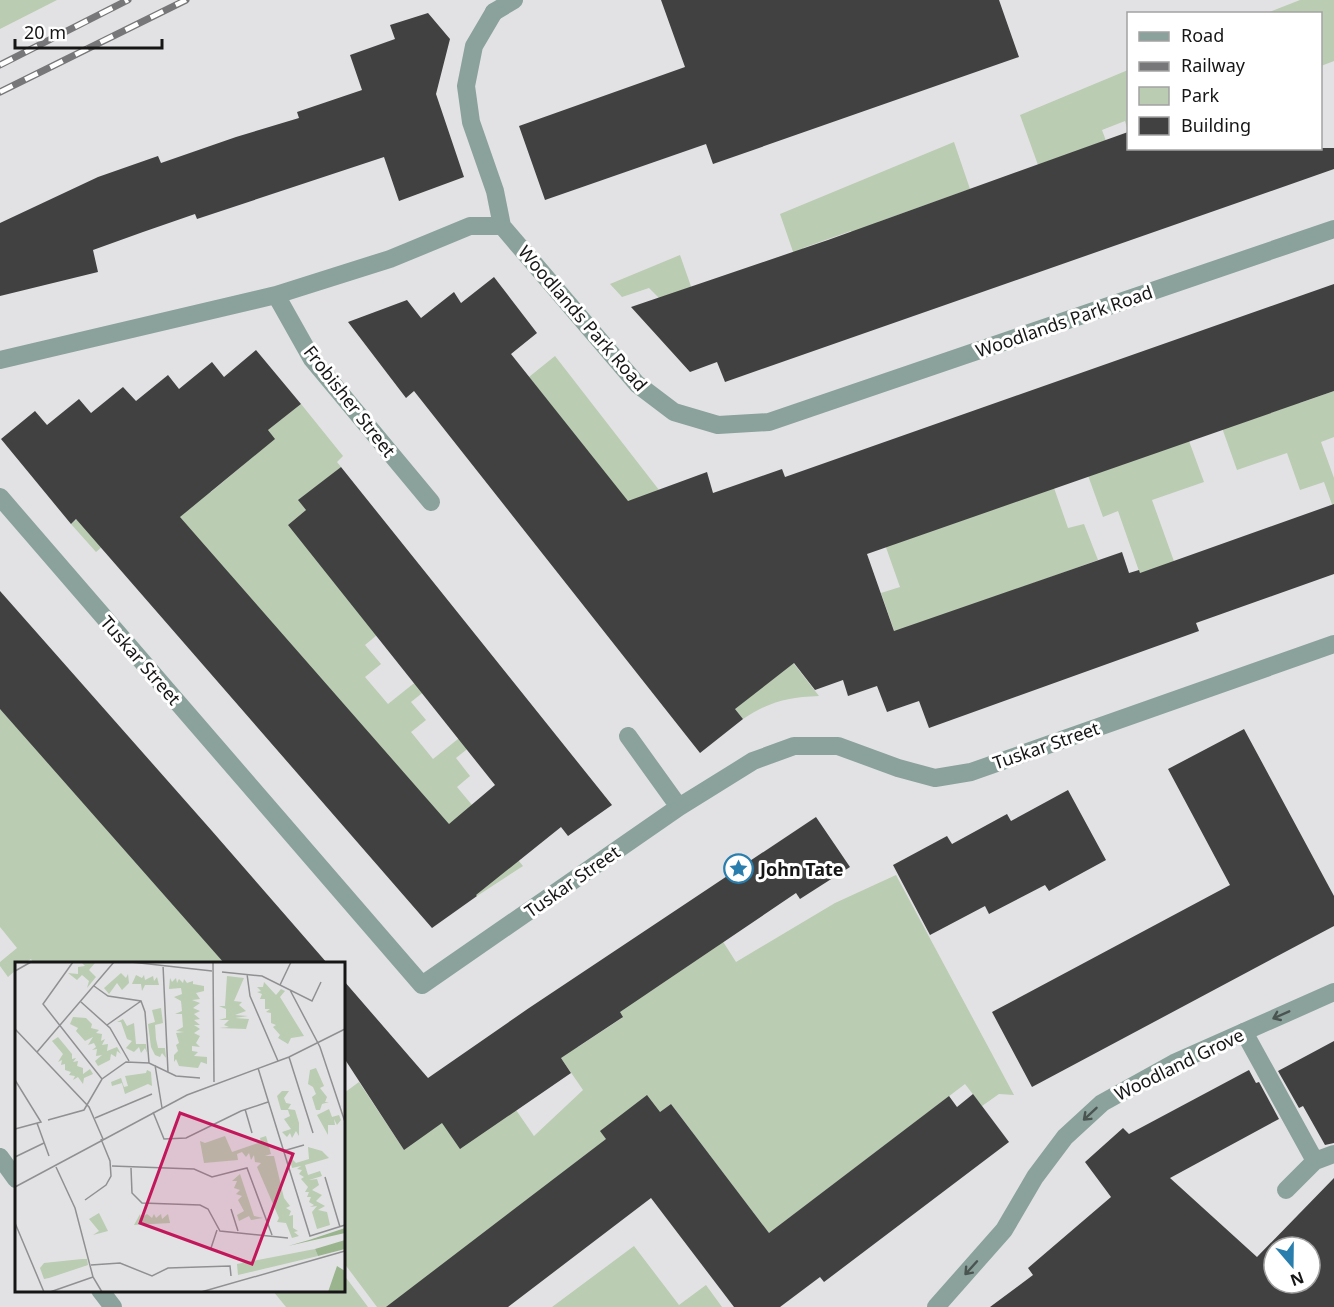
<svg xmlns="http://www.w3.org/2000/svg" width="1334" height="1307" font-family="'Noto Sans',sans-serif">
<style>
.green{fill:#baccb2}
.building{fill:#414142;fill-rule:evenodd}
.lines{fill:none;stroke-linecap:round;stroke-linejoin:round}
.lane{stroke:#8aa29b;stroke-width:18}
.street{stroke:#8aa29b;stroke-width:18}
.rail-casing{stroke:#777779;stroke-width:7}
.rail{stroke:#fff;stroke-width:4.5;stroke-dasharray:14;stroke-linecap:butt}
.oneway{stroke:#4a5552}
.labels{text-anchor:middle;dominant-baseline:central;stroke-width:6;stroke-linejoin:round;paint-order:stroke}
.street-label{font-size:18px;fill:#161617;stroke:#fff}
.poi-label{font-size:18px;font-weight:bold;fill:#161617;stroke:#fff;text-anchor:start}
.inset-road{fill:none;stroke:#909092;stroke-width:1.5}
.view{fill:#c2185b;fill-opacity:0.15;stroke:#c2185b;stroke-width:3}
.inset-edge{fill:none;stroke:#161617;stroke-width:3}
</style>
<rect width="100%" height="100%" fill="#e2e2e4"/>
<path class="green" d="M0,0H57L0,29Z
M1300,0H1334V61L1321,66L1320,14L1267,13Z
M1128,70V131L1125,121L1102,130L1106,141L1038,165L1020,115Z
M954,142L970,189L878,222L893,265L867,274L851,231L803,248L818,291L808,295L780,214Z
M680,255L694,295L666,305L649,288L622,297L610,284Z
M555,356L819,696C787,697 769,702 743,719L735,709L589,453L529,377Z
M1284,359L1300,403L1334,391V437L1321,442L1334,478V510L1324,482L1300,490L1287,453L1237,470L1221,425L1232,426L1281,409Z
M301,404L343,456L337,462L341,467L299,501L306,510L288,525L395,620L365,645L381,664L365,677L388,704L433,668L441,678L411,702L426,720L411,732L433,759L478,723L486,734L456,758L470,776L457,787L523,866L477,896L142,512L96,552L71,524L137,470L211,492L242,466L271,434L268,430Z
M1073,434L1189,441L1204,482L1152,500L1180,578L1146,591L1118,511L1103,517Z
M1054,488L1068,528L1084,524L1098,560L895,633L881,593L900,587L871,505Z
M0,708L193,927L224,963L34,964L31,959L25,963L16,964V970L8,977L0,966V962L17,948L0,927Z
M896,875L1014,1095L999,1094L982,1106L965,1084L780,1225L771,1236L671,1104L660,1112L607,1140L387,1307H377L344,1263V1093L359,1082L404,1150L397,1100L516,1110L534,1136L583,1090L548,1039L578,1047L622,1018L611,998L648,993L719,945L715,929L736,962L835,903Z
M634,1246L679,1305L706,1285L722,1307H552Z
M344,1275L368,1307H286L273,1291L344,1290Z"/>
<path class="building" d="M661,0H999L1019,57L713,164L706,144L545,200L519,126L685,67Z
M428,13L450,39L436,94L464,177L399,201L384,157L197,219L195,214L143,232L93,250L98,272L0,296V223L98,177L158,156L161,163L236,137L299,118L297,112L362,90L350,55L395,39L390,25Z
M1128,132V148H1334V169L725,382L717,362L690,372L631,307L828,240Z
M494,277L537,333L511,354L628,501L707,472L713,493L782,469L785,477L1334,284V391L867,554L894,631L1122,552L1129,573L1139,570L1140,573L1334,504V574L1196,623L1199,631L929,728L919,701L887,712L877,686L848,696L843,680L815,690L794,663L735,709L743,719L700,753L414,391L406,398L348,322L407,300L421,318L454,292L461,303Z
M256,350L301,404L268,430L275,439L180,517L449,824L495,785L288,525L306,510L298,500L341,467L612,805L568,836L561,827L476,895L477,896L432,928L76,519L71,524L1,439L35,411L47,425L79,399L91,413L123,387L136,401L168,375L179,389L212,362L224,377Z
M0,591L212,831L327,963H224L0,709Z
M1244,729L1334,896V926L1032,1087L992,1012L1230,885L1168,769Z
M1068,790L1106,860L1049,891L1045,885L989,914L985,906L930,935L893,865L947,836L952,844L1007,814L1011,821Z
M816,817L850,867L800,899L796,893L620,1012L623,1017L561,1058L571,1073L460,1149L442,1123L404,1150L344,1058V981L428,1078L529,1008Z
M1334,1041V1143L1325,1145L1303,1106L1299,1108L1278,1071Z
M1249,1070L1256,1083L1259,1082L1279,1119L1170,1178L1257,1257L1334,1178V1307H990L1033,1275L1028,1268L1111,1197L1085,1162L1123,1128L1129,1134ZM1274,1247H1310V1283H1274Z
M973,1094L1009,1142L824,1282L820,1277L780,1307H734L651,1198L508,1307H386L606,1139L600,1131L647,1095L660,1112L671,1104L769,1233L949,1096L957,1107Z"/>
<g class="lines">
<path class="lane" d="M494,12L514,0
M1244,1032L1315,1161L1286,1190
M1315,1161L1334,1154"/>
<path class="street" d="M494,12L474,46L466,86L471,122L495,191L502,226
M276,295L312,359L431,502
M0,360L276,295L390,259L470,226H502L637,384L674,412L718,425L769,422L1334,229
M0,497L422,985L679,807L753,761L794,746H838L898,768L935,778L971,772L1334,644
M628,736L679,807
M0,1157L16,1179
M100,1290L113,1307
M936,1307L1004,1230L1035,1177L1065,1137L1102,1103L1174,1063L1334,992"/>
<defs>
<path id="rail" d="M0,65L128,0
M0,92L186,0"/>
</defs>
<use href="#rail" class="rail-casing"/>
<use href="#rail" class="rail"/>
</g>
<defs><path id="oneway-shaft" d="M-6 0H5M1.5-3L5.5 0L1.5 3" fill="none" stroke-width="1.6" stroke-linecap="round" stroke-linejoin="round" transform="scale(1.5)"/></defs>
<g class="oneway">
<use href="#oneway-shaft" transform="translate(1281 1015) rotate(156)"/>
<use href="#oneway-shaft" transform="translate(1090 1114) rotate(137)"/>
<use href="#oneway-shaft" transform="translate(971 1268) rotate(132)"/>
</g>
<defs>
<symbol id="sight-ring" viewBox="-11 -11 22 22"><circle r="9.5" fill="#fff" stroke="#297eae" stroke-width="1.5"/><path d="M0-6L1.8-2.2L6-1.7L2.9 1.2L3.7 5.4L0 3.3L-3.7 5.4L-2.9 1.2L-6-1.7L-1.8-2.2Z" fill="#297eae"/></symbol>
</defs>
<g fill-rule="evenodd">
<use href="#sight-ring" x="722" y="852" width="33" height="33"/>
</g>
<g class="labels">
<g class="street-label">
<text transform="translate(583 318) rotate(49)">Woodlands Park Road</text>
<text transform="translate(1064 321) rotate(-19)">Woodlands Park Road</text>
<text transform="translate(350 401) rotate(52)">Frobisher Street</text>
<text transform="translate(141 660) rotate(49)">Tuskar Street</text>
<text transform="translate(1046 745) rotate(-19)">Tuskar Street</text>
<text transform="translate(572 881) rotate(-35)">Tuskar Street</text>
<text transform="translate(1179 1064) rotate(-26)">Woodland Grove</text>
</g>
<g class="poi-label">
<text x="760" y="869">John Tate</text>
</g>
</g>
<g transform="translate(15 962)">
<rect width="330" height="330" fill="#e2e2e4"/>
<path d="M66,0L80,1L74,8L81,15L72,26L74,19L67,13L62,18L53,11L63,12V5L70,4ZM106,11L111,16L113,12L114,21L107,28L102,21L94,32L89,26ZM121,13L127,16L129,13L130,18L138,14L139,19L142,15L144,23H130L127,29L126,22H117ZM212,14L229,16L219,39L227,40L224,43L231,49L220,53L233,54L220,56L234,57L231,67L204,66L214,65L209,63L214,58H204L211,56V47L204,44H210ZM155,16L157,20L161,16L162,21L164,17L168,21L169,17L172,21L178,19V22L189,24V29L181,31L185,37L177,38L185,41L178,46L185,49L179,52L185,57L179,58L185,63H179L185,67L179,71L185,74L181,81L185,85L177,84V89L183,90L179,94L192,95V102L186,100L183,106L164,104L161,97L159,100V93L163,89L161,83L164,81L161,71L169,70L161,69L168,65L167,52H160L167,49L166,39L159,35L167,32L166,26L154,27ZM249,20L261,33L266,27L270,29L265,35L289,74L276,76L273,82L263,76L265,73L258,65L261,63L256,61V51L251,50L255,47H250V37H245L247,32L242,30L246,29L242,25H248ZM146,46L148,61L140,63L141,77L143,86H150L151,96L147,91L145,95L140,93L136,85L133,62L140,60L137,48ZM58,55L71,56L77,62L76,66L84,68L81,71L87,72L86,79L90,77L87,83L93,82L92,89L102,85L106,92L102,89L101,95L96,92L95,98L83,104L80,99L87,93L81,94L82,87L77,88L81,85L79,81L73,83L78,75L70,79L61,69L63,66L55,62ZM108,57L112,64L119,61L121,82H131L132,91L130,86L126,91L124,85L119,90L111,86L117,79L112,77L106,60H102ZM43,75L57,92V97L61,96L58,100L63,99L62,104L68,106V112L75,107L78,112L69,116L68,122L63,115L58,118L60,114L54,113L56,110L50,108V102L46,103L47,98L43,100L48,92L37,79ZM301,106L309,124L305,126L312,135L310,140H314L307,142L305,148H301L297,135L301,132L298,125L293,122L295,108ZM132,108L136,110L137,124L133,122L110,132L107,121L97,124L96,120L106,116L109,125L113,124L110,114L131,111ZM267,129H274L269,136L271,141L276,142L273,147L280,148L284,161V174L281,169L277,176L275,171L272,175L267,170L276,167L269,157L275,154L273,148H266L262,134ZM314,147L317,155L324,153L326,158L322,163L319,157L320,163H313V173L302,153ZM210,174L217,190L246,180L245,176L251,174L256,192L250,194H259L269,236L275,244L271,246L276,249L274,254L278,253V266L283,269L279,270L284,274L277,276L271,261L262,260L264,256L242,205L246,201L240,200L239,193L236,198L234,191L231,195L227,190L222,192L223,198L189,201L185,179L190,181ZM293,185L307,189L314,196L290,203L293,213L305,209L307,214L294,218L302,217L304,223L297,228L307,233L301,239L310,244L303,248L312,250L315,263L302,267L297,250L302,244L295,245L299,243L294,240L296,235H292L294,230H290L293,225L286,217L289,215L284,212L287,208L282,207L286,204L277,206L276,202L277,197L281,201L294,197ZM225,212L239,254L248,256L236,258L234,254L224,259L222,253L229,249L223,238L227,234L221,232L225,228L219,226L222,219H217ZM84,251L93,269L78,273L84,269L74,257ZM125,252L126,256L132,252L137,256L139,252L141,256L146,252L147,257L153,252L155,261L119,263ZM300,287L303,294L223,313L222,302ZM67,297H72L73,303L34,316L29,317L25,306L29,301Z" fill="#baccb2"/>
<path d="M330,266V271L273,284L294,278ZM330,278V287L303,294L300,287ZM322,304L330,309V330H313Z" fill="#9ab58e"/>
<path class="inset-road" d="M58,0L28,42L87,117M116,0L197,9M198,0L199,120M148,3L153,110M0,9L16,0M207,10L247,14L297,39L306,20M232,12L235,34L263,99M265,23L276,0M79,24L93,34L126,39L130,50L134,101M275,28L305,85L330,160M66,40L95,66L114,99M92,63L126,39M0,67L74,145L88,177M22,90L99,0M274,95L298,171M140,103L147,146M243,106L295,274L330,263M0,118L26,160L0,167M230,147L237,171M138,150L149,177L171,176L226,149L253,140M80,156L137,132M33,158L69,148L87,117L111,100L134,101L161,114L185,116M22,161L34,194M268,189L289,183M0,195L29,181M97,204L179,207L197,215L232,206L257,273M41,205L60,246L78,315L87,330M116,206L117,231L127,241L185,243L193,247L205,269L273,276M310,215L325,265M0,225L172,133L274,95L330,67M70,238L91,223L96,214L95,199L86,177M216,247L223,269M0,261L29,330M196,286L202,268M76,303L105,301L137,314L153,306L215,304L216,314M35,330L78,315M186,330L330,289"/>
<path class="view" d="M165,151L278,192L237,302L125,261Z"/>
<rect width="330" height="330" class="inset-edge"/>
</g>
<rect x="1127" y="12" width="195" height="138" fill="#ffffff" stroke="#a2a2a2" stroke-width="1.5"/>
<rect x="1139" y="32" width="30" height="9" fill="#8aa29b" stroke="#a2a2a2" stroke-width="1.5"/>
<text x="1181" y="42" font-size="18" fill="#161617">Road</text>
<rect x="1139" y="62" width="30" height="9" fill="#777779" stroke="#a2a2a2" stroke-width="1.5"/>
<text x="1181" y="72" font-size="18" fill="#161617">Railway</text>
<rect x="1139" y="87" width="30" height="18" fill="#baccb2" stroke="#a2a2a2" stroke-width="1.5"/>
<text x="1181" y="102" font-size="18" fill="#161617">Park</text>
<rect x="1139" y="117" width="30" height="18" fill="#414142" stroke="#a2a2a2" stroke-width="1.5"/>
<text x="1181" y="132" font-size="18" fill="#161617">Building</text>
<g transform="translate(1292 1265) rotate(160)"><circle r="28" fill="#ffffff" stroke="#a2a2a2" stroke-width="1.5"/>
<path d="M0-4.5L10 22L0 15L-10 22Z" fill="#297eae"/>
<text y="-9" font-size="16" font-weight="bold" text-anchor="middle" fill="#161617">N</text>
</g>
<path d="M15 39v9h147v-9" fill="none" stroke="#161617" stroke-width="3"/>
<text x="24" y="39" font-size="18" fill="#161617" stroke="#ffffff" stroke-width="4.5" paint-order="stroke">20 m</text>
</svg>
